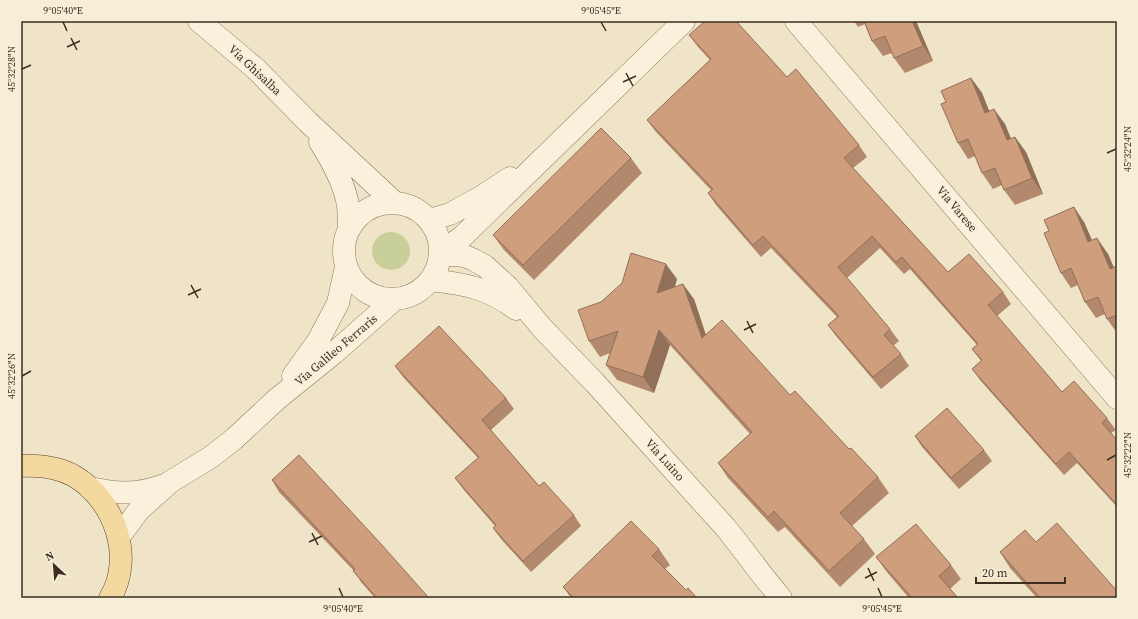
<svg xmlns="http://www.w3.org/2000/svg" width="1138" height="619" font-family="'Source Serif 4',serif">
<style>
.green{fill:#c9cf9b}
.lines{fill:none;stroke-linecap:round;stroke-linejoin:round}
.minor-casing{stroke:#8d765c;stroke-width:23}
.tertiary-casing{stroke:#8d765c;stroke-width:23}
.primary-casing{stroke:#5b4430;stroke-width:23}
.minor{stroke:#faf1dc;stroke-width:22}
.tertiary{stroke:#faf1dc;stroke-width:22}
.primary{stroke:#f3d9a0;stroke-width:22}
.wall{fill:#b2896c}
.shaded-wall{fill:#916f58}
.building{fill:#cf9f7d;stroke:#916f58}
.ticks{fill:none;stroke:#3d2e20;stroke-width:1.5}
.labels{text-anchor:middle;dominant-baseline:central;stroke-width:3.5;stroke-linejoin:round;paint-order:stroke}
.street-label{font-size:12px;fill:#3d2e20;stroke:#f7eed8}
.neatline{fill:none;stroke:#3d2e20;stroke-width:1.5}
.ticks-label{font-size:10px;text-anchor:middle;fill:#3d2e20}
</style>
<rect width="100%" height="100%" fill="#f0e4c8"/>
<path class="green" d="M372 251a19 19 0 1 1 38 0a19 19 0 1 1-38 0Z"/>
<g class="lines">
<defs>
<path id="minor" d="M796,21L1117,398
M429,220L450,214L481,197L510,178
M441,248L452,244L462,237L684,21
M441,254L465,256L474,260L485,266L508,287L543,329L595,383L725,527C744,550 761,575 781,598
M431,280C465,284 488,288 516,309"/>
<path id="tertiary" d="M199,21L256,69L308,122L395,203
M320,142C332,161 345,184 348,206C349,214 349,221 349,229
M344 251a48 48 0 1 1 96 0a48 48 0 1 1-96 0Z
M293,376L318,341L338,303L346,267
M90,488C117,494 137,495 164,485
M119,537L139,510L159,492L170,482L211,457L234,439L277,399L334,353L394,300"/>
<path id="primary" d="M21,466C39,465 58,467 74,476C114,499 135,557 110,598"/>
</defs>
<use href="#minor" class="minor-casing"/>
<use href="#tertiary" class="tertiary-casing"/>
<use href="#primary" class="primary-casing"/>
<use href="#minor" class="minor"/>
<use href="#tertiary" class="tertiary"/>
<use href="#primary" class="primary"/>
</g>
<path class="wall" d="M854,21H916L933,61L905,73L894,58L892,53L883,56L872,41L865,24L858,27Z
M689,35L787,77L859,145L867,157L853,168L948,272L1003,292L1011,304L997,316L1062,392L1107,418L1116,430L1111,433L1117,440V507L1077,463L1064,475L980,380L972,369L981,361L972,349L977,345L910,269L904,274L880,248L847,278L890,329L899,341L893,346L901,354L909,366L881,389L836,336L828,325L837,317L771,248L761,257L716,205L708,193L711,190L656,132L647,120L710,60L698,47Z
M971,78L982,93L989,111L1005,124L1011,139L1026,152L1043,194L1015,205L1004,190L1002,185L993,189L982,173L975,156L968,159L958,143L946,102Z
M631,158L642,173L534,280L504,250L493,235Z
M1084,222L1092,240L1108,254L1114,268L1117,266V333L1107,319L1105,314L1096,318L1085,302L1078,285L1071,288L1061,273Z
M677,279L675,287L694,299L706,335L790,395L849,449L878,477L889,493L852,526L864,539L875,554L840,587L785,527L778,532L728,478L718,463L750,434L670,345L654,393L617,380L606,365L610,353L600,357L589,341L601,302Z
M395,366L506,398L514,409L491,430L539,486L574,515L581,526L531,572L501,539L493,528L495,526L463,489L455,478L478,458L403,377Z
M915,436L984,450L992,461L959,489L922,447Z
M272,480L429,598H375L361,582L354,571L279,492Z
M1036,542L1117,591V598H1037L1010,568L1000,552Z
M659,549L670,565L665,569L686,590L697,598H571L563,587Z
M876,557L951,565L961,579L950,589L958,598H909L886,571Z"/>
<path class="shaded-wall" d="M912,21H916L933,61L923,46Z
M971,78L982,93L996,128L985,113Z
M994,109L1005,124L1018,156L1007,140Z
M1015,137L1026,152L1043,194L1032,178Z
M1074,207L1084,222L1099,257L1088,242Z
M1097,238L1108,254L1117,275L1110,269Z
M666,264L677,279L668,309L657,293Z
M683,284L694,299L712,354L702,338Z
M659,330L670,345L654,393L643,377Z"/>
<path class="building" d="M705,21H736L787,77L796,69L859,145L844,158L948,272L969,254L1003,292L988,305L1062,392L1074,381L1107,418L1102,423L1117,440V505L1069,452L1056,464L972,369L982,360L972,349L978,344L902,257L896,262L872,236L838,267L890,329L884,335L901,354L873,377L828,325L839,316L763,236L753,245L708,193L713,189L647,120L711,59L689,35Z
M864,21H912L923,46L894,58L885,36L872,41Z
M971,78L985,113L994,109L1007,140L1015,137L1032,178L1004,190L995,168L982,173L968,139L958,143L941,104L946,102L941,91Z
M601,128L631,158L523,265L493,235Z
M1074,207L1088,242L1097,238L1110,269L1117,266V315L1107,319L1098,297L1085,302L1071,268L1061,273L1044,233L1049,231L1044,220Z
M631,253L666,264L657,293L683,284L702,338L722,320L790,395L795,391L849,449L851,448L878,477L840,513L864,539L829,571L774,511L768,517L718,463L752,432L659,330L643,377L606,365L618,331L589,341L578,310L601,302L622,283Z
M439,326L506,398L482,420L539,486L544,482L574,515L523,561L493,528L496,525L455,478L479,457L395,366Z
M947,408L984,450L951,478L915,436Z
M299,455L381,544L429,598H377L353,571L355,569L272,480Z
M631,521L659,549L652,556L686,590L688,588L697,598H574L563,587Z
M1057,523L1117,591V596L1115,598H1040L1000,552L1025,530L1036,542Z
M916,524L951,565L939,576L958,598H912L876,557Z"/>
<path class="ticks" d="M63,22L67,31M601,22L606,31M71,38L77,50M67,47L80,41M22,69L31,65M626,73L633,86M623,82L636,76M1107,153L1116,149M191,285L198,298M188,295L201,289M747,321L753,333M744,330L756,324M22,376L31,371M1107,460L1116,455M312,533L318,545M309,542L322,536M868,568L874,581M865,578L877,572M339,588L343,597M878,588L882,597"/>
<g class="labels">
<g class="street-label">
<text transform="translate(255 70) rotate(43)">Via Ghisalba</text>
<text transform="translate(957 209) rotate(50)">Via Varese</text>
<text transform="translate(336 350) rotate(-40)">Via Galileo Ferraris</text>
<text transform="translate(665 460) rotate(48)">Via Luino</text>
</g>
</g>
<rect width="1138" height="619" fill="none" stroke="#f7eed8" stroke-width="44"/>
<g transform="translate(54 565) rotate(334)" stroke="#f7eed8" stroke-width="3" paint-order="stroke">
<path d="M0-3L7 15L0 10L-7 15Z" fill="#3d2e20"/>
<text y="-6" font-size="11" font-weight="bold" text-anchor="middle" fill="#3d2e20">N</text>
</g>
<path d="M976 577v6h89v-6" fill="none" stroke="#3d2e20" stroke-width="2"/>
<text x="982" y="577" font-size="12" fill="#3d2e20" stroke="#f7eed8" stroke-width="3" paint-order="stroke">20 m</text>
<rect x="22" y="22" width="1094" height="575" class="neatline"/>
<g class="ticks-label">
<text x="63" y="14">9°05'40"E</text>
<text x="601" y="14">9°05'45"E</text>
<text transform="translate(11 69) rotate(-90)" y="4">45°32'28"N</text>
<text transform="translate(1127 149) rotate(-90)" y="4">45°32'24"N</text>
<text transform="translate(11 376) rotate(-90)" y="4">45°32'26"N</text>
<text transform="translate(1127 455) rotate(-90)" y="4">45°32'22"N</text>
<text x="343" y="612">9°05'40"E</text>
<text x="882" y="612">9°05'45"E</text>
</g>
</svg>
